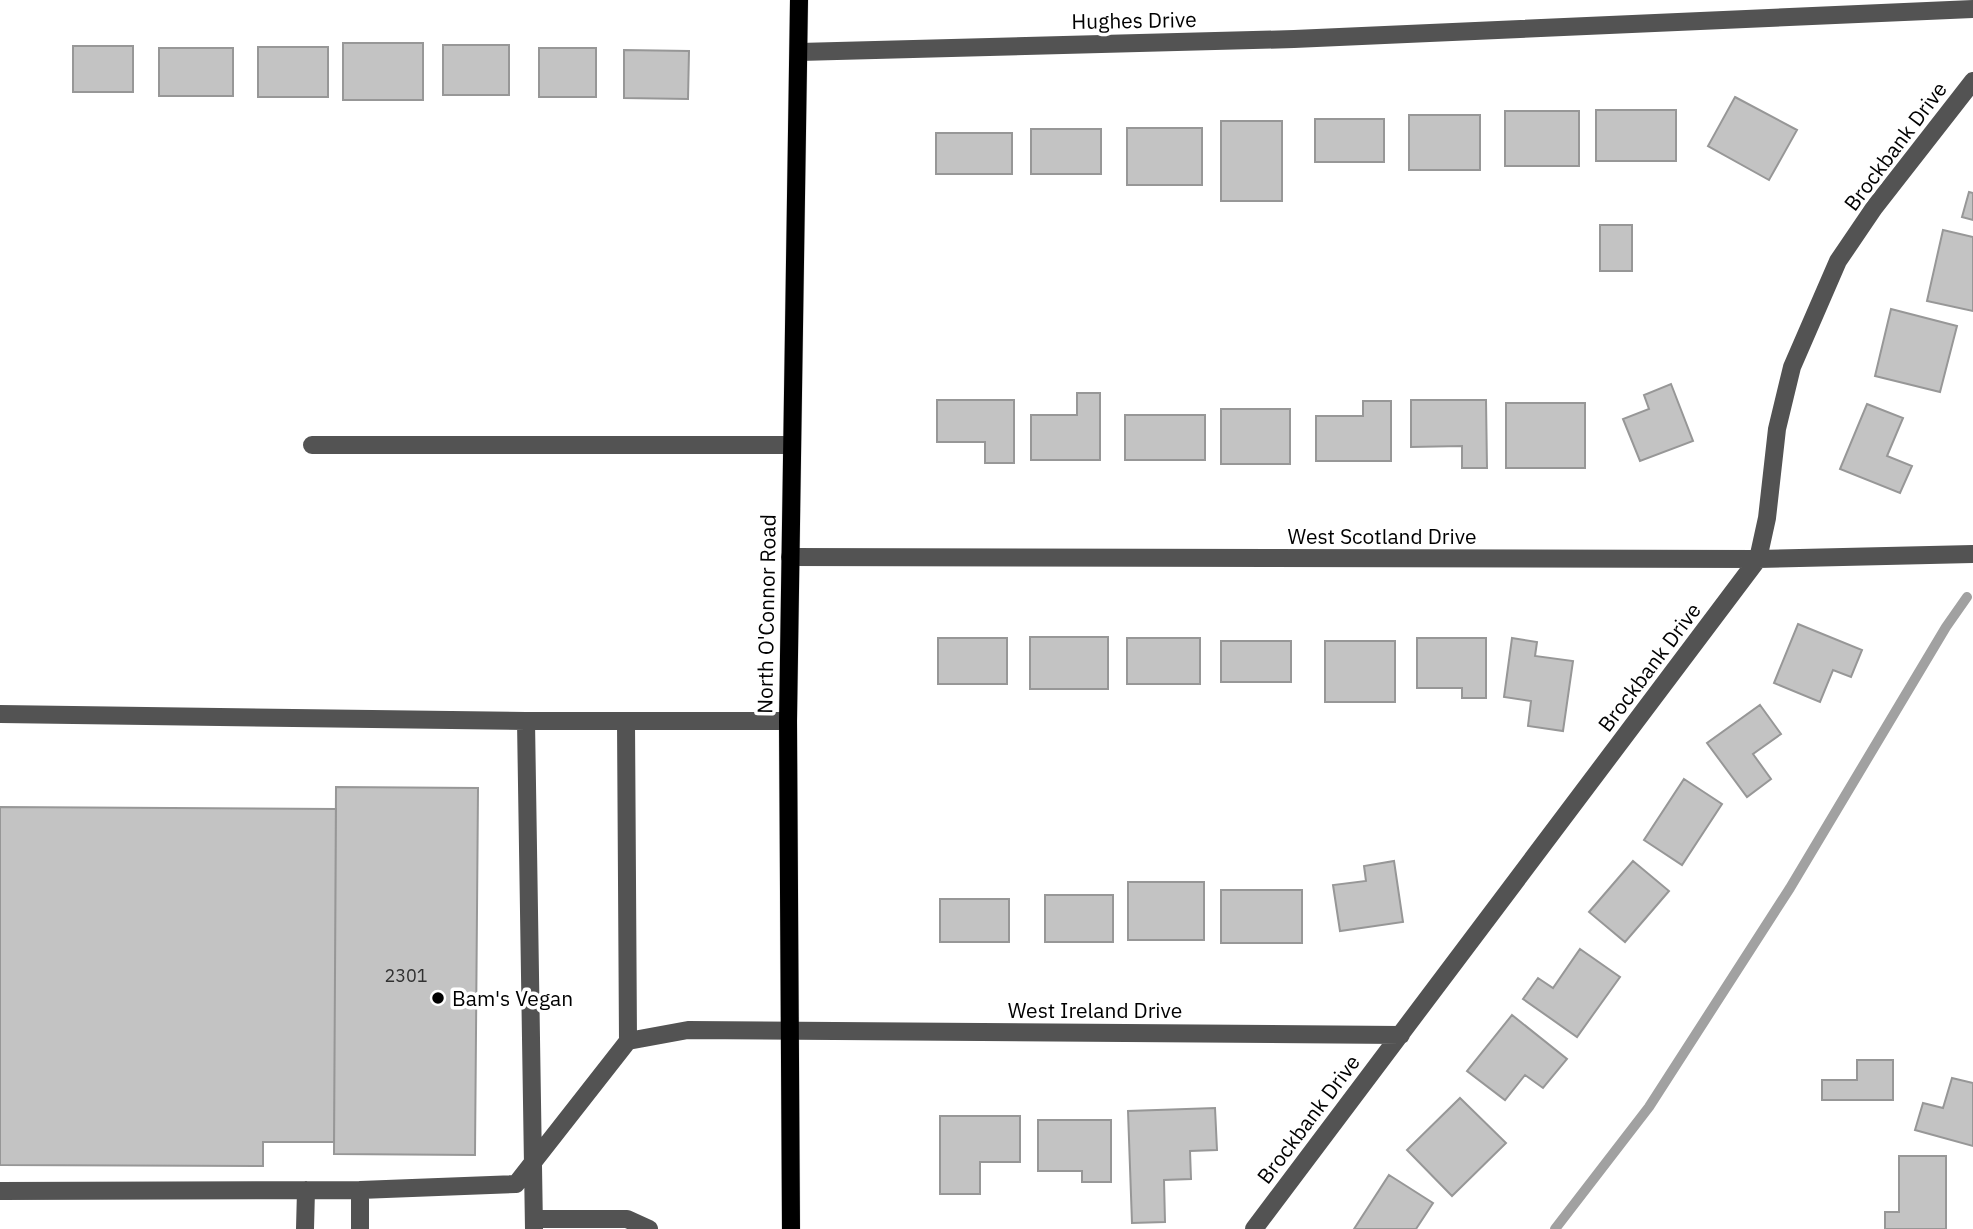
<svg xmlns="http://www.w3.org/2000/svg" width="1973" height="1229" font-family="'IBM Plex Sans',sans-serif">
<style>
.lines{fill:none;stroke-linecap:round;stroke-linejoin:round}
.stream{stroke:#a1a1a1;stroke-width:10}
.building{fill:#c3c3c3;stroke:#979797;stroke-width:2}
.major-casing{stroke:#dbdbdb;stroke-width:19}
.minor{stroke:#535353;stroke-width:18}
.major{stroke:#000;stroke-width:18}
.poi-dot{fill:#000;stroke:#fff;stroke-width:2.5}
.labels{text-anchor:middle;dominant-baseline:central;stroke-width:7;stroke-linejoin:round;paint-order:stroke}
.number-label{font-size:18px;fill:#313131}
.street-label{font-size:21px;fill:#000;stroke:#fff}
.poi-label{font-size:21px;fill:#000;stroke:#fff;text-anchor:start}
</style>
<rect width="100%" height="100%" fill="#fff"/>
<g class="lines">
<path class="stream" d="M1555,1229L1649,1107L1790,888L1946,627L1967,597"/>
</g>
<path class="building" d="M343,43H423V100H343Z
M443,45H509V95H443Z
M73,46H133V92H73Z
M258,47H328V97H258Z
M159,48H233V96H159Z
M539,48H596V97H539Z
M624,50L689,51L688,99L624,98Z
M1735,97L1797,130L1769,180L1708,146Z
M1596,110H1676V161H1596Z
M1505,111H1579V166H1505Z
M1409,115H1480V170H1409Z
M1315,119H1384V162H1315Z
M1221,121H1282V201H1221Z
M1127,128H1202V185H1127Z
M1031,129H1101V174H1031Z
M936,133H1012V174H936Z
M1969,192L1973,193V220L1962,217Z
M1600,225H1632V271H1600Z
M1943,230L1973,237V311L1927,301Z
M1891,309L1957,326L1940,392L1875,376Z
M1671,384L1693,441L1640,461L1623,419L1649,409L1644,395Z
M1077,393H1100V460H1031V415H1077Z
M937,400H1014V463H985V442H937Z
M1411,400H1486L1487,468H1462V446L1411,447Z
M1363,401H1391V461H1316V416H1363Z
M1506,403H1585V468H1506Z
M1867,404L1903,418L1887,456L1912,466L1900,493L1840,469Z
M1221,409H1290V464H1221Z
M1125,415H1205V460H1125Z
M1798,624L1862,650L1851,677L1833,670L1820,702L1774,683Z
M1030,637H1108V689H1030Z
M938,638H1007V684H938Z
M1127,638H1200V684H1127Z
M1417,638H1486V698H1462V688H1417Z
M1512,638L1537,642L1535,656L1573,661L1563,731L1528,726L1531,701L1504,697Z
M1221,641H1291V682H1221Z
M1325,641H1395V702H1325Z
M1760,705L1781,734L1753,754L1771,779L1747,797L1707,743Z
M1684,779L1722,804L1682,865L1644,840Z
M336,787L478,788L475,1155L334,1154Z
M0,807L336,809L334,1142H263V1166L0,1165Z
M1394,861L1403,922L1340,931L1333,885L1366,881L1364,866Z
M1633,861L1669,891L1625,942L1589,912Z
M1128,882H1204V940H1128Z
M1221,890H1302V943H1221Z
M1045,895H1113V942H1045Z
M940,899H1009V942H940Z
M1580,949L1620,977L1577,1037L1523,999L1538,978L1553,988Z
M1512,1015L1567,1059L1543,1088L1525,1075L1505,1100L1467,1071Z
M1857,1060H1893V1100H1822V1080H1857Z
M1952,1078L1973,1083V1146L1915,1130L1923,1103L1943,1108Z
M1460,1098L1506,1143L1452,1196L1407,1150Z
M1215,1108L1217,1150L1190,1151L1191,1179L1164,1180L1165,1222L1132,1223L1128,1111Z
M940,1116H1020V1162H980V1194H940Z
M1038,1120H1111V1182H1082V1171H1038Z
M1899,1156H1946V1229H1885V1212H1899Z
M1389,1175L1433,1203L1416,1229H1354Z"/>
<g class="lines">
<defs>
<path id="major" d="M791,1229L788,721L799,0"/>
</defs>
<use href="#major" class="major-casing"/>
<path class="minor" d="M799,52L1294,39L1973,9
M312,445H791
M790,557L1758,559L1973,554
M0,714L526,721
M626,721L628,1041
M0,1191L360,1190
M534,1219H627L649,1229
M305,1229L306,1190
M360,1229V1190L516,1184L628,1041L688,1030L1401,1035
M534,1229L526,721H788
M1254,1229L1758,559L1767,518L1777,429L1792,367L1838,261L1874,208L1973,81"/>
<use href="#major" class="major"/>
</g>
<circle class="poi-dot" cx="438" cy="998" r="7"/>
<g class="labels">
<g class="number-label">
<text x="406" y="975">2301</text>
</g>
<g class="street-label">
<text transform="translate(1134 20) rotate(-1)">Hughes Drive</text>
<text transform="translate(1895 146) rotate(-53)">Brockbank Drive</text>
<text x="1382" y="536">West Scotland Drive</text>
<text transform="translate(766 614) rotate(-89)">North O'Connor Road</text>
<text transform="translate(1649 667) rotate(-53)">Brockbank Drive</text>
<text x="1095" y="1010">West Ireland Drive</text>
<text transform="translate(1308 1119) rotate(-53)">Brockbank Drive</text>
</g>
<g class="poi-label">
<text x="452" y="998">Bam's Vegan</text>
</g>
</g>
</svg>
